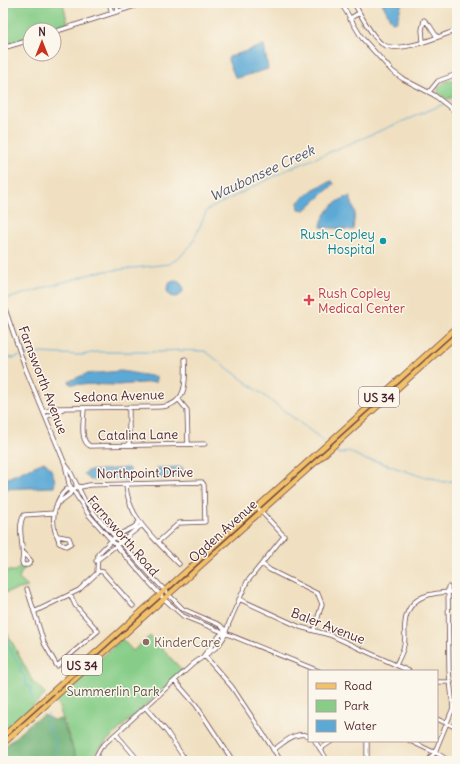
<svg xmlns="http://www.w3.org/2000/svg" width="460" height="764" font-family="Delius,sans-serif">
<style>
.green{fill:#87cd88;stroke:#68765a}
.forest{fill:#6db074;stroke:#5c6850}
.water{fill:#5ca9d5;stroke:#536480}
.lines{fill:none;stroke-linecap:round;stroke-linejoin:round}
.stream{stroke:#5ca9d5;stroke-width:1}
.minor-casing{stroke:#633c42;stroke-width:5}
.major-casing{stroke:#633c42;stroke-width:6}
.minor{stroke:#fff;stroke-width:3.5}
.major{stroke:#f2c26a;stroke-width:4.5}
.culture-dot{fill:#0f9aa8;stroke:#fbf7ec;stroke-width:1.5}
.health-dot{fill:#e0444e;stroke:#fbf7ec;stroke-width:1.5}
.education-dot{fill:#8d6e63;stroke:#fbf7ec;stroke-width:1.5}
.labels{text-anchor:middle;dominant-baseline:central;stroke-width:3;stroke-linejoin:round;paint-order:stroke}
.shield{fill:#fbf7ec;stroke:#7f6065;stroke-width:1}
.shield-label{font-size:12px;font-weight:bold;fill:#4a1f2b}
.culture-label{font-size:13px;fill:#0d838f;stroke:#fbf7ec;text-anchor:end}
.health-label{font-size:13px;fill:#be3a42;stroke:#fbf7ec;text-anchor:start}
.street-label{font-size:13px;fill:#4a1f2b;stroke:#fbf7ec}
.education-label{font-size:13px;fill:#785e54;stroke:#fbf7ec;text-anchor:start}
.park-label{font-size:13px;fill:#5c5347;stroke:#fbf7ec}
.water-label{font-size:14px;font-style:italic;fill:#51566f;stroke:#fbf7ec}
</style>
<rect width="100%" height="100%" fill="#fbf7ec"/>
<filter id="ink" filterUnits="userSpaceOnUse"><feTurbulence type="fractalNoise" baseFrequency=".025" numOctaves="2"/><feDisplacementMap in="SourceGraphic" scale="8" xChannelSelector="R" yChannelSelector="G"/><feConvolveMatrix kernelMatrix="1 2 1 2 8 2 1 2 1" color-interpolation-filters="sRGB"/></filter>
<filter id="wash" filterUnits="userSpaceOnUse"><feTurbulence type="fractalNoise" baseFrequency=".012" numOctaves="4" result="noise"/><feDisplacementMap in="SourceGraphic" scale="16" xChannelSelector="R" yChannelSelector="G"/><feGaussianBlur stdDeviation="0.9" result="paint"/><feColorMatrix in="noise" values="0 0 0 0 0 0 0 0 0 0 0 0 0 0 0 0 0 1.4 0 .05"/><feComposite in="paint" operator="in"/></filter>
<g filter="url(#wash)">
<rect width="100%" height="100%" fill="#f0e0c1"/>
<path class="green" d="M3,3H63L68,24L51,30H30V37L14,43L8,42L3,31Z
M457,78V96L447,99L438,93V88L444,82Z
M21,565L25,568L21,573L19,579L28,587L3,593V571H15Z
M3,625L33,682L46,694L3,733Z
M150,636L183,671L96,751L93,761H65L72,745L56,699L122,639L133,651Z"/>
<path class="forest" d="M44,715L53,720L61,719L78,761H3V748L33,721Z"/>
<path class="water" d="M382,3H402L397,21L392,22Z
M264,45L268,69L238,78L235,77L228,60L229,57Z
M331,181L333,182L334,184L305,210L299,209L298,202L314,189Z
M350,197L355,212L353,230L321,227C321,215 338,197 350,197Z
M167 289a8 8 0 1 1 16 0a8 8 0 1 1-16 0Z
M121,371L156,377V382L118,385L70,384L69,381L86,374Z
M44,462C51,466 57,480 54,487L3,489V480Z
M182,467L184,473L181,476L160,478L155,474L157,468Z
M128,468L130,470V475L125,480L106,477L100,480H90L84,474L87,471Z"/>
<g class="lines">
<path class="stream" d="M447,103L457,98
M3,300L98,272L169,264L180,257L192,244L207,210L287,170L444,104
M23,355L38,353L82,355L97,352H162C166,349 198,351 205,351L324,441
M3,357L14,358L20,356
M334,451L340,454L348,451L366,460L376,461L423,477H431L443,482L452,481L457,484
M3,632L14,657L21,667L20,672L25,676L26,685L31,688L32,699
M48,714L47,723L56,745V761"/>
</g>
</g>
<g filter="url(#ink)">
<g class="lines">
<defs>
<path id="minor" d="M109,3L112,13
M115,3L118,11
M341,3L362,38L392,71L403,79L434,95L457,113
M354,3C360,14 372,37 382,44C398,55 440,36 457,30
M349,19L359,13
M54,32L144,3
M423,41L422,30L424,20L430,26L437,37
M3,48L30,40
M429,92L438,81L457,74
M3,303L26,370L65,464L69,484L88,514L164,599L183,616L319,671
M179,400L187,410L188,444
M129,407V445
M84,408C84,419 79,441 90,446L205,444
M44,412L56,408L157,407C188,407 186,381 185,359
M46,417L63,409
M65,464L69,469L85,501L98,518L169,595L183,609L220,625L226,631
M126,484C127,518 157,541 179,564
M76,485L81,487L89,485L202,482L204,485L205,522L179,523L158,542
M57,504L70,494L72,490
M58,536L69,538L71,543L66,546L59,543C59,538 56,535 55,531C51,517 56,498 67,489L72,490L77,487
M24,553L31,561L28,565H23L22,562C25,548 16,528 24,515L54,513
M96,561L142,525
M262,564L270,570L318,594L322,604L314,630
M98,571L103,572L133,606
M27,589L44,643L57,666L98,631L75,605L70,594
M239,599L300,627L330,635L409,671
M34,612L79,590L97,573L98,554L116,536L134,527L139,522
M204,655L232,687L281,761
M204,655L220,635L226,632
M396,665C399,658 403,652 404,645C406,638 404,630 405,623C408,594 434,592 457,592
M175,681L196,705L233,761
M437,682H451
M145,707L167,732L186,761
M437,719L457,728
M116,734L139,761
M315,741L328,761
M367,741V761
M410,741L440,755L449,761
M320,749L332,741
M273,750C284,743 296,730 309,736
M96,761L97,754L101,747L193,664L218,646L224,637L229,623L247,582L284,536L257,507
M428,761L435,752L453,708L449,671L448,587"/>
<path id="major" d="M3,736L457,327
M3,744L457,335"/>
</defs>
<use href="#minor" class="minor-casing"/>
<use href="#major" class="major-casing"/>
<use href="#minor" class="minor"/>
<use href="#major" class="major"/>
</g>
</g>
<circle class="culture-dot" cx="383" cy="241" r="4"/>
<path class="health-dot" d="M307 294h4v4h4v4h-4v4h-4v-4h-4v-4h4z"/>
<circle class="education-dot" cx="146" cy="642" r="4"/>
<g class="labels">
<g class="shield">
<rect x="359" y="387" width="40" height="20" rx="3"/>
<rect x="62" y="655" width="40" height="20" rx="3"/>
</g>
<g class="shield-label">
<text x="379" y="397">US 34</text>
<text x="82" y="665">US 34</text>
</g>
<g class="culture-label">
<text x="375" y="234">Rush-Copley<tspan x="375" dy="15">Hospital</tspan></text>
</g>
<g class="health-label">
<text x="318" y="293">Rush Copley<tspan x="318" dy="15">Medical Center</tspan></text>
</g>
<g class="street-label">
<text transform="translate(43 380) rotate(69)">Farnsworth Avenue</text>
<text transform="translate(119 396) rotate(-2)">Sedona Avenue</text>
<text transform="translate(138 435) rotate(-1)">Catalina Lane</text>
<text transform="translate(145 473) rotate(-1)">Northpoint Drive</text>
<text transform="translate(223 531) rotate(-42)">Ogden Avenue</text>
<text transform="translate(123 536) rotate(49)">Farnsworth Road</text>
<text transform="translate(328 626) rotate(21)">Baler Avenue</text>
</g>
<g class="education-label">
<text x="154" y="642">KinderCare</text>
</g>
<g class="park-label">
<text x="113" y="691">Summerlin Park</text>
</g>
<g class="water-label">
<text transform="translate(262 173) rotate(-25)">Waubonsee Creek</text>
</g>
</g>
<rect width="460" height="764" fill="none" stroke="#fbf7ec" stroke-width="16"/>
<rect x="308" y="670" width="130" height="72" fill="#fbf7ec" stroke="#b4a19f"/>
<rect x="316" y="683" width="20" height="6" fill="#f2c26a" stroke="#b4a19f"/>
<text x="344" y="690" font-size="12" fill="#4a1f2b">Road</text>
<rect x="316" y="700" width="20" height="12" fill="#87cd88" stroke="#b4a19f"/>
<text x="344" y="710" font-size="12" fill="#4a1f2b">Park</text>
<rect x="316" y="720" width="20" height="12" fill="#5ca9d5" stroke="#b4a19f"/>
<text x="344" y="730" font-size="12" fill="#4a1f2b">Water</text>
<g transform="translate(42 42)"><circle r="19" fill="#fbf7ec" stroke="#b4a19f"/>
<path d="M0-3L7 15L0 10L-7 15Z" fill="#c8321e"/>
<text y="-6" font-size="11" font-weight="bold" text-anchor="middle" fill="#4a1f2b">N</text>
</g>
</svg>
